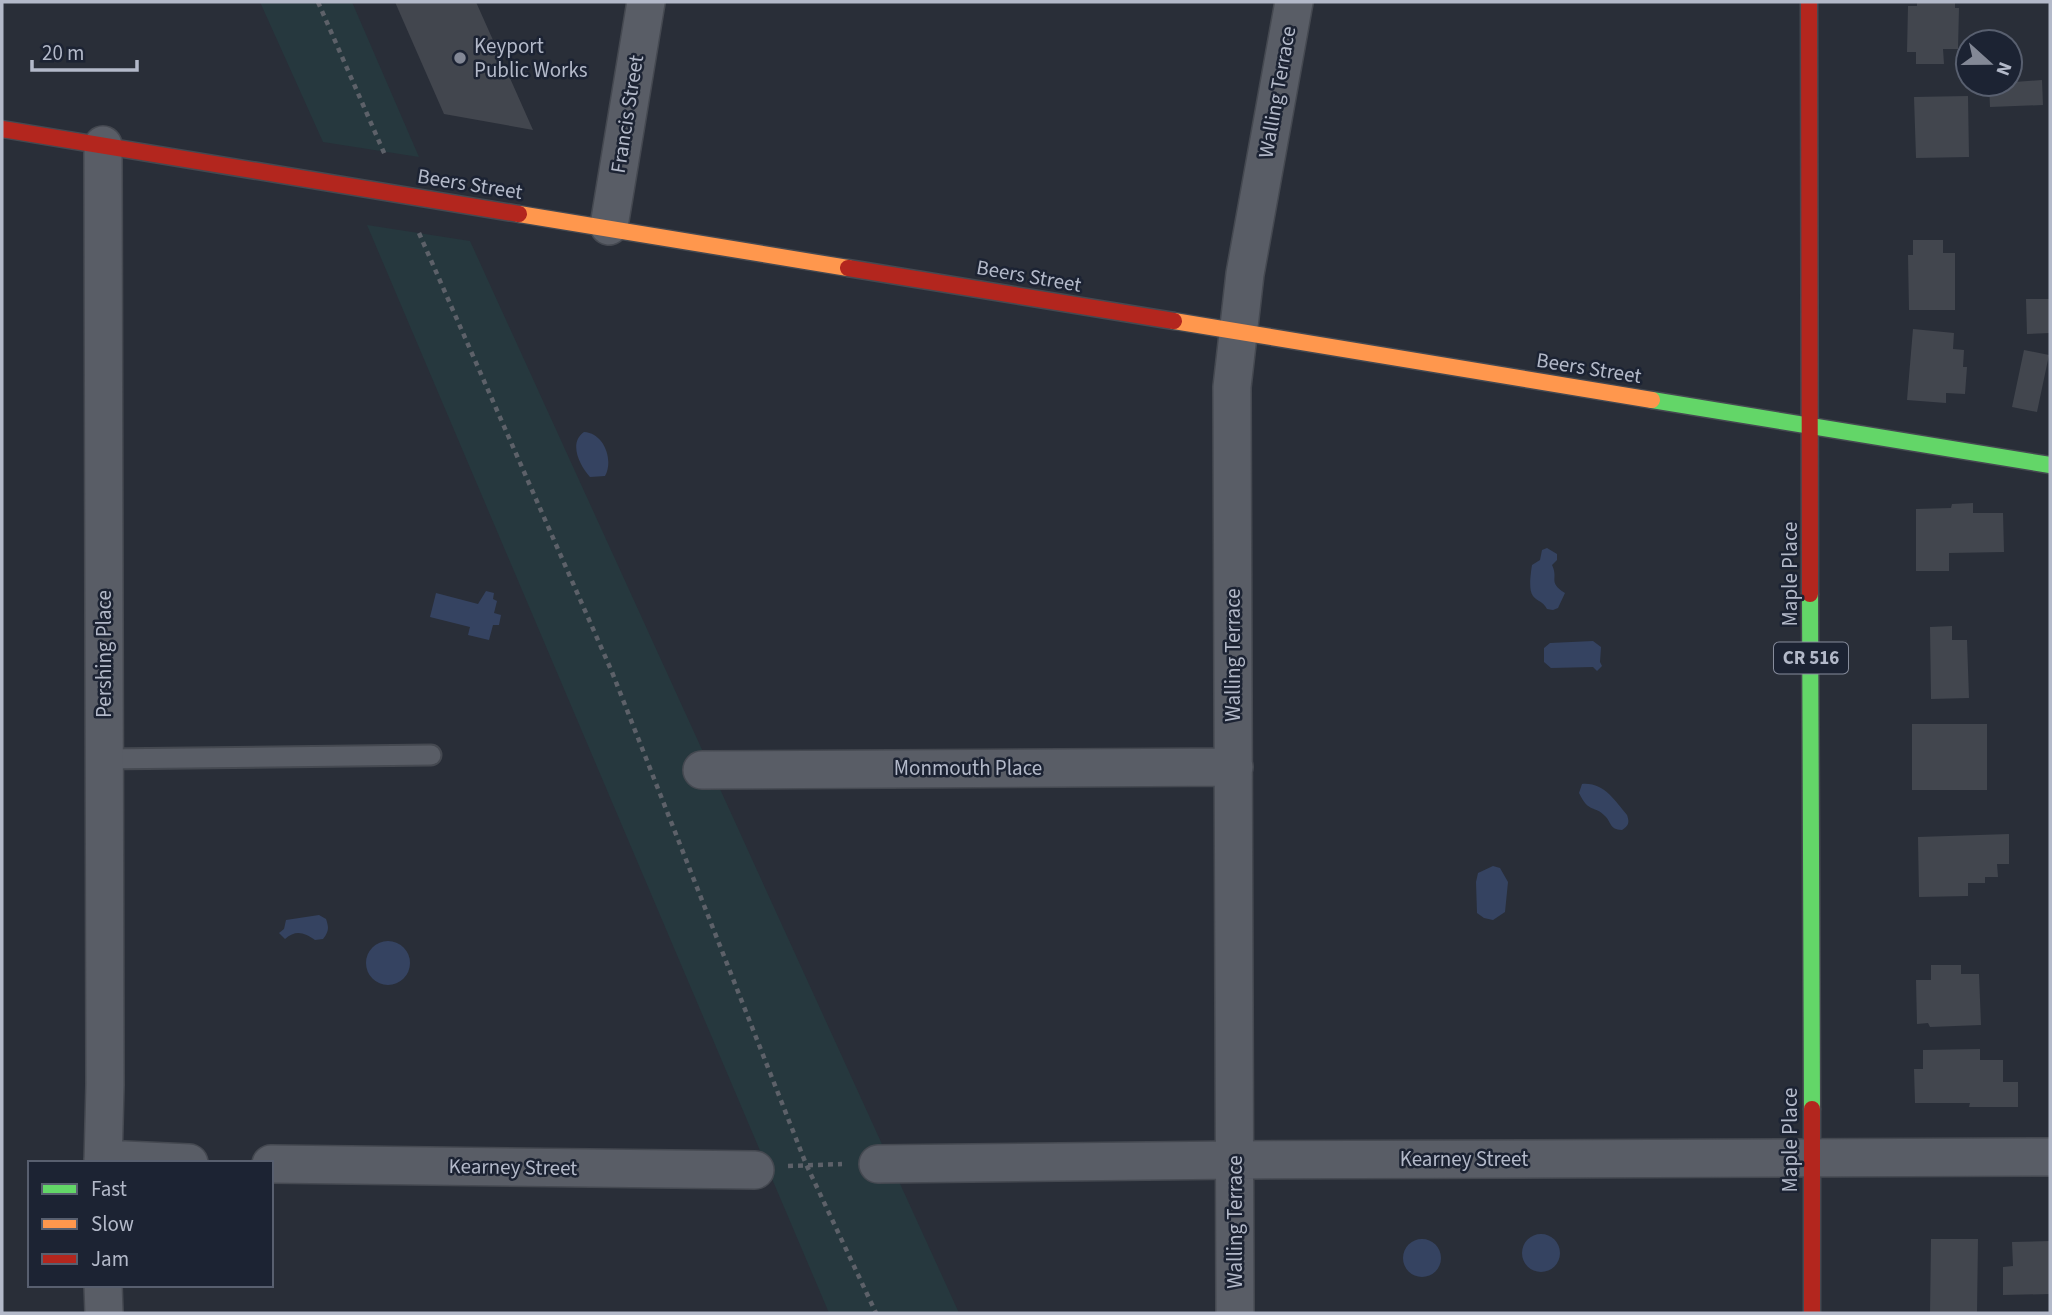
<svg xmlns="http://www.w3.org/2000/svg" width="2052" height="1315" font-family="'Source Sans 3',sans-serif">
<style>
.green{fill:#26383e}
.water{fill:#354361}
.building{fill:#42464e}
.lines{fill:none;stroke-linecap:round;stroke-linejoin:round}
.lane-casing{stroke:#454951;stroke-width:23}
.street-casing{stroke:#454951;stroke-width:40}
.fast-casing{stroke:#454951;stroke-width:19}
.slow-casing{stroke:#454951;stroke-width:19}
.jam-casing{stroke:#454951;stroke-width:19}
.path{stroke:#5d6169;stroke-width:4.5;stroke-dasharray:5 5;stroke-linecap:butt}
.lane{stroke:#595d66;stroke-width:19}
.street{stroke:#595d66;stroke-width:37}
.fast{stroke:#63d668;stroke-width:16}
.slow{stroke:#ff974d;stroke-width:16}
.jam{stroke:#b3261e;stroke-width:16}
.poi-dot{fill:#838896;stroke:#1c2333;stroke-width:2.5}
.labels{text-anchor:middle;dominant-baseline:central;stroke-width:5;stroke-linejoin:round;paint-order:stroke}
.shield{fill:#1c2333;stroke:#868c9c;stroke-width:2}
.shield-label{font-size:19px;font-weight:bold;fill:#b3b9c9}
.poi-label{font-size:21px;fill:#b3b9c9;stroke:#1c2333;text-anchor:start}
.street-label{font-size:21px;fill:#b3b9c9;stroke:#1c2333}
</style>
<rect width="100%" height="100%" fill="#292e38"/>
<path class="green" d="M260,2H352L419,157L323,142Z
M367,225L470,241L959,1313H829Z"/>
<path class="water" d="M584,432C604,433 614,460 605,476L590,477C580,466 568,443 584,432Z
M1547,548L1557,554V560L1552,565C1559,579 1547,582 1565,593L1558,608L1553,610L1547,609C1543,601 1538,602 1533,596C1528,590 1531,572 1532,565L1540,560L1542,550Z
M486,591L494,593L493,599L497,601L494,613L501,615L499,625H493L489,640L468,635L470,627L430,617L436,593L478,604Z
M1593,641L1601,647L1600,662L1602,666L1597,671L1593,667L1551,668L1544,662V648L1550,643Z
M1582,784C1604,782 1615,801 1627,815C1630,823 1628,826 1622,830C1609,829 1612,823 1605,816C1595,805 1589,814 1579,793Z
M1493,866L1500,868L1508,882L1505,912L1493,920L1484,918L1477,913L1476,882L1478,873Z
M319,915L326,919C329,928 329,931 323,939L315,940C305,933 296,929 285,939L279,933L284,929L286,920Z
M366 963a22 22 0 1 1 44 0a22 22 0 1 1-44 0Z
M1522 1253a19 19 0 1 1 38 0a19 19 0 1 1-38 0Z
M1403 1258a19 19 0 1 1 38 0a19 19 0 1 1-38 0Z"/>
<path class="building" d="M395,2H476L533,130L444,114Z
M1917,2H1955V8H1959L1958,49H1943L1944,64H1916V52H1907L1908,6H1917Z
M2042,80L2043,105L1990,107L1989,84Z
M1968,96L1969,157L1916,158L1914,97Z
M1913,240H1943V253H1955V310H1909L1908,255H1913Z
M2026,299H2050V333L2027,334Z
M1913,329L1954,333L1953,349L1964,350L1963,367H1967L1965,394L1946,393V403L1907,400Z
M2024,350L2049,355L2037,412L2012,407Z
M1973,503V513H2003L2004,552L1949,553V571H1916V509L1951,508L1952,504Z
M1952,626V640H1967L1969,698L1931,699L1930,627Z
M1912,724H1987V790H1912Z
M2009,834V864H1997L1998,877H1985V883H1968V896L1919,897L1918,837Z
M1931,965H1961V974H1979L1981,1025L1930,1027L1928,1023L1917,1024L1916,980H1931Z
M1980,1049V1060H2003V1082H2018V1107H1969L1970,1103H1915L1914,1069H1923V1050Z
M1931,1239H1978L1977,1313H1930Z
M2050,1241V1294L2003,1295V1267L2013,1266L2012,1242Z"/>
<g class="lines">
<defs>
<path id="lane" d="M104,759L431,755"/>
<path id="street" d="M103,145L105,1085L103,1163
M609,226L646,2
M702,770L1234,767
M103,1159L189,1163
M271,1164L755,1170
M878,1164L1235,1160L2050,1157
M103,1285L104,1313
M1235,1313L1232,387L1245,274L1294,2"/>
<path id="fast" d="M1652,400L2050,465
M1810,594L1812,1109"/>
<path id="slow" d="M519,214L848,268
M1174,321L1652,400"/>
<path id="jam" d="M1809,2L1810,594
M2,129L519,214
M848,268L1174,321
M1812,1109V1313"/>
</defs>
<use href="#lane" class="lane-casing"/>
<use href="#street" class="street-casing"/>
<use href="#fast" class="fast-casing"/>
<use href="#slow" class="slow-casing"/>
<use href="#jam" class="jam-casing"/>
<path class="path" d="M318,2L385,155
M419,233L612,672L806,1164L876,1313
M788,1166L842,1164"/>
<use href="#lane" class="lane"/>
<use href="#street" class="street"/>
<use href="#fast" class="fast"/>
<use href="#slow" class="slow"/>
<use href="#jam" class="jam"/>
</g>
<circle class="poi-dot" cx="460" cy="58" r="7"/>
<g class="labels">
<rect class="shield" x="1774" y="642.5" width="74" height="31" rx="5"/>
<g class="shield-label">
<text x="1811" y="658">CR 516</text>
</g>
<g class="poi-label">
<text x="474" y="46">Keyport<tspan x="474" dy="24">Public Works</tspan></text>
</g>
<g class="street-label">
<text transform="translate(1277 92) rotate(-80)">Walling Terrace</text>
<text transform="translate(627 114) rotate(-81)">Francis Street</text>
<text transform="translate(470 184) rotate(9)">Beers Street</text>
<text transform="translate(1029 276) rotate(10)">Beers Street</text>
<text transform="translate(1589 368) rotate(9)">Beers Street</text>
<text transform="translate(1790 574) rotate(-90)">Maple Place</text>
<text transform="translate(104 654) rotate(-90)">Pershing Place</text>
<text transform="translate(1233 655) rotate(-90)">Walling Terrace</text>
<text x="968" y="768">Monmouth Place</text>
<text transform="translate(1790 1140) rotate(-90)">Maple Place</text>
<text x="1464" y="1159">Kearney Street</text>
<text transform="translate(513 1167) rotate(1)">Kearney Street</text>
<text transform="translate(1235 1222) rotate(-90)">Walling Terrace</text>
</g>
</g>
<rect width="2052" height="1315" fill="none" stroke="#b3b9c9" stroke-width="7"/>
<rect x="28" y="1161" width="245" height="126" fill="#1c2333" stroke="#585f6f" stroke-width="2"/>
<rect x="42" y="1184" width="35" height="10" fill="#63d668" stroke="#585f6f" stroke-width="2"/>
<text x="91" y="1196" font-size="21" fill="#b3b9c9">Fast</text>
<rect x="42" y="1219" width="35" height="10" fill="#ff974d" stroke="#585f6f" stroke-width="2"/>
<text x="91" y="1231" font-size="21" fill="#b3b9c9">Slow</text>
<rect x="42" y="1254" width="35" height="10" fill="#b3261e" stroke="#585f6f" stroke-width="2"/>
<text x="91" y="1266" font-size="21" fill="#b3b9c9">Jam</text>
<g transform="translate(1989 63) rotate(111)"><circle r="33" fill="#1c2333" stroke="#585f6f" stroke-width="2"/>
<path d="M0-5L12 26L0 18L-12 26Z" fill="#838896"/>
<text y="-10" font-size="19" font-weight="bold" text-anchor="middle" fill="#b3b9c9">N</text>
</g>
<path d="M32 60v10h105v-10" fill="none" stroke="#b3b9c9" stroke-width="3.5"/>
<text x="42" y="60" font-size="21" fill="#b3b9c9" stroke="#1c2333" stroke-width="5" paint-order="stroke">20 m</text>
</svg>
